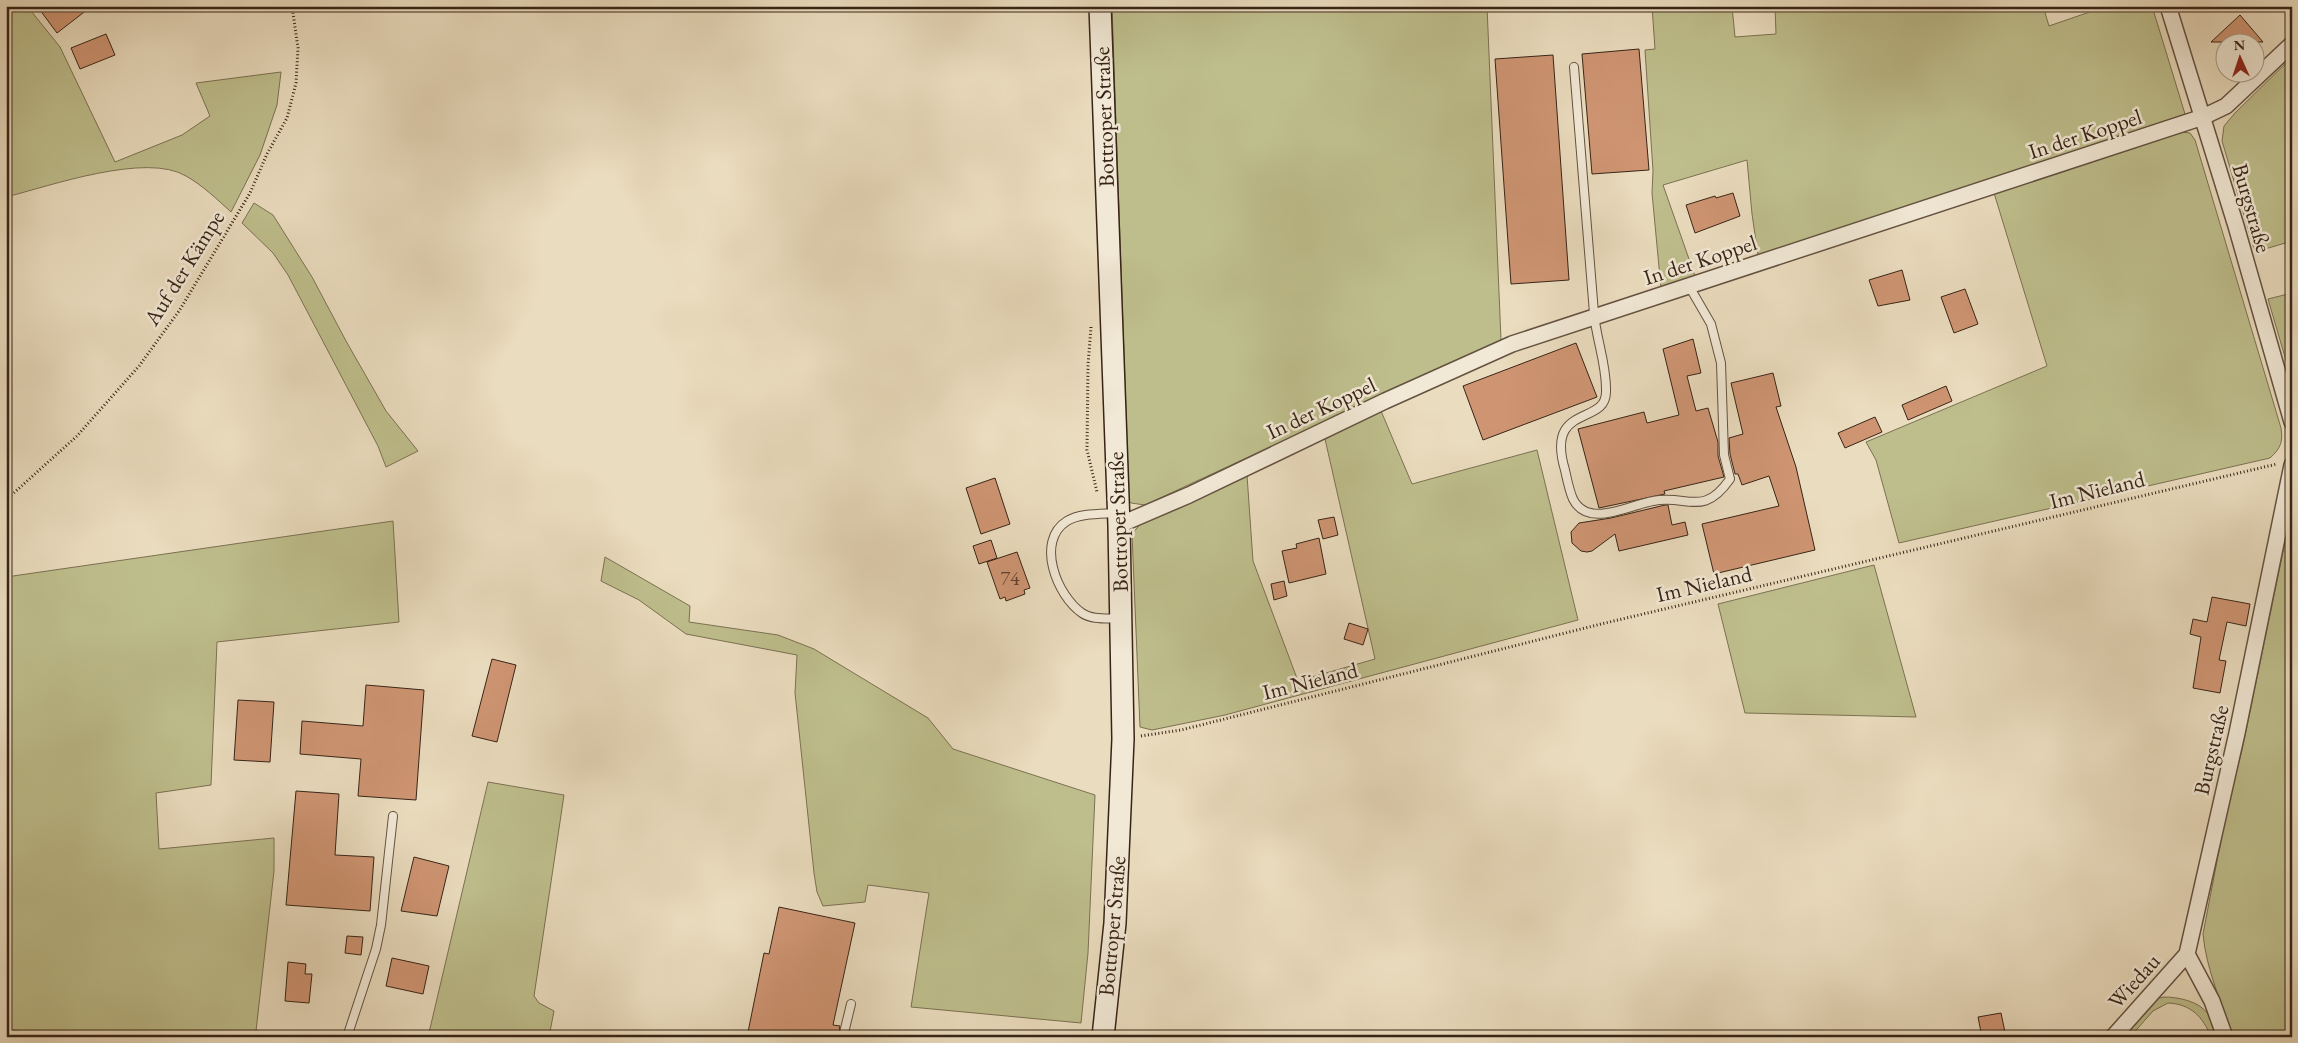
<svg xmlns="http://www.w3.org/2000/svg" width="2298" height="1043" font-family="'EB Garamond',serif">
<style>
.green{fill:#bebe8c;stroke:#7b7152}
.building{fill:#cf9573;stroke:#382417}
.lines{fill:none;stroke-linecap:round;stroke-linejoin:round}
.lane-casing{stroke:#645241;stroke-width:10}
.street-casing{stroke:#645241;stroke-width:18}
.secondary-casing{stroke:#382417;stroke-width:24}
.path{stroke:#382417;stroke-width:3;stroke-dasharray:1 2.5;stroke-linecap:butt}
.lane{stroke:#f1e8d5;stroke-width:8}
.street{stroke:#f1e8d5;stroke-width:15}
.secondary{stroke:#f1e8d5;stroke-width:21}
.labels{text-anchor:middle;dominant-baseline:central;stroke-width:5;stroke-linejoin:round;paint-order:stroke}
.number-label{font-size:20px;fill:#5e402e}
.street-label{font-size:22px;fill:#382417;stroke:#f1e8d5}
</style>
<rect width="100%" height="100%" fill="#eadcbe"/>
<filter id="stains"><feTurbulence type="fractalNoise" baseFrequency=".004" numOctaves="4"/><feColorMatrix values="0 0 0 0 .2 0 0 0 0 .09 0 0 0 0 .02 0 0 0 .5 -.17"/></filter>
<radialGradient id="worn" r=".72"><stop offset=".6" stop-color="#630" stop-opacity="0"/><stop offset="1" stop-color="#630" stop-opacity=".3"/></radialGradient>
<path class="green" d="M6,6H27L60,47L115,162L182,135L210,116L196,83L281,72L277,105L260,155L231,212C218,200 202,185 186,176C146,152 50,186 6,197Z
M1112,6H1487L1501,340L1145,505L1131,503L1129,501Z
M1652,6H1732L1735,37L1776,34L1775,6H2043L2049,26L2107,6H2152L2185,114L1988,181L1758,255L1752,214L1747,160L1663,185L1695,276L1661,288L1652,193L1653,171L1645,50L1655,49Z
M2292,57V241L2255,252L2222,141L2224,126L2235,113Z
M2182,132L2190,133L2195,140L2281,428C2283,442 2281,448 2270,458L1899,543L1876,460L1866,442L2047,366L1994,193Z
M254,203L273,215L312,277L346,341L386,411L418,451L386,467L378,446L288,275L273,253L242,223Z
M2292,293V381L2268,299Z
M1381,411L1412,484L1537,450L1578,620L1225,715L1152,730L1140,727L1132,534L1142,522L1247,475L1253,561L1298,681L1375,659L1325,439Z
M2292,508V1037H2233C2222,1004 2206,969 2203,934L2227,809L2242,750Z
M393,521L399,622L217,642L211,785L156,793L159,849L274,838V871L256,1031L313,1037H53L6,1029V577Z
M605,557L690,606L689,622L778,635L814,649L928,718L953,749L1095,795L1088,953L1081,1023L911,1007L929,893L868,885L865,902L823,906L817,892L814,873L795,693L797,655L686,634L639,600L601,581Z
M1874,565L1916,717L1745,713L1718,604Z
M488,782L564,795L534,996L539,1003L554,1011L549,1037H428Z
M2164,997C2178,997 2199,1001 2208,1014C2213,1020 2215,1030 2217,1037H2211C2203,1017 2191,1004 2168,1003L2153,1011L2130,1037H2120L2156,999Z"/>
<path class="building" d="M37,6H92L57,33Z
M2240,15L2263,42H2211Z
M106,34L115,55L80,69L71,48Z
M1639,49L1649,170L1592,174L1582,54Z
M1553,55L1569,280L1511,284L1495,59Z
M1733,193L1740,216L1695,233L1686,205L1715,196L1716,198Z
M1902,270L1910,300L1878,306L1869,280Z
M1965,289L1978,324L1954,333L1941,297Z
M1693,339L1701,373L1687,376L1696,411L1708,408L1718,442V456L1724,477L1664,491L1665,494L1599,508L1578,429L1644,412L1647,423L1679,415L1663,349Z
M1576,343L1597,397L1483,440L1463,386Z
M1773,373L1781,406L1776,407L1796,467L1815,550L1714,574L1702,524L1779,506L1769,476L1742,485L1738,474H1735L1730,454L1729,438L1743,434L1731,383Z
M1946,386L1952,401L1908,420L1902,405Z
M1875,417L1882,432L1845,448L1838,433Z
M995,478L1010,524L981,534L966,488Z
M1665,505H1668L1672,525L1685,522L1688,535L1619,551L1615,534L1592,551L1587,552L1581,551L1572,543L1571,532L1579,523L1611,518Z
M1334,517L1338,535L1323,539L1318,520Z
M1319,538L1326,574L1289,583L1282,551L1297,548L1296,544Z
M991,540L997,558L979,564L973,546Z
M1017,552L1030,588L1024,590L1025,594L1006,601L1005,597L1000,599L987,562Z
M1284,581L1287,596L1274,600L1271,584Z
M2212,597L2250,604L2246,626L2227,622L2219,660L2226,661L2220,693L2193,688L2201,637L2190,634L2193,619L2207,622Z
M1349,623L1368,629L1363,645L1344,639Z
M492,659L516,665L497,742L472,736Z
M366,685L424,690L416,800L358,796L361,759L300,754L302,721L363,726Z
M238,700L274,702L270,762L234,760Z
M296,791L339,794L335,855L374,857L370,911L286,905Z
M414,857L449,866L437,916L401,911Z
M779,907L855,923L833,1025L840,1026L838,1037H747L764,953L769,954Z
M347,936L363,937L361,955L345,953Z
M392,958L429,966L423,994L386,986Z
M288,962L306,964L305,974H312L309,1003L285,1001Z
M2001,1013L2006,1037H1982L1978,1017Z"/>
<g class="lines">
<defs>
<path id="lane" d="M1574,67C1581,149 1587,231 1594,313C1596,339 1607,365 1606,392C1606,426 1545,403 1565,470C1567,479 1569,490 1573,499C1588,529 1629,505 1653,501C1687,494 1703,518 1730,479L1724,455L1721,363L1711,324L1689,286
M1116,513C1101,514 1080,513 1067,521C1035,541 1057,596 1082,613C1092,620 1108,618 1120,619
M347,1037L376,949L381,925L393,816
M843,1037L851,1004"/>
<path id="street" d="M2168,6L2236,226L2292,422
M1119,525L1189,495L1385,401L1512,344L2203,117L2226,106L2292,44
M2113,1037L2187,954
M2225,1037L2212,1001L2187,954L2237,733L2292,465"/>
<path id="secondary" d="M1100,6L1119,525L1123,739L1115,923L1103,1037"/>
</defs>
<use href="#lane" class="lane-casing"/>
<use href="#street" class="street-casing"/>
<use href="#secondary" class="secondary-casing"/>
<path class="path" d="M1091,327L1088,365L1087,450L1097,492
M6,500L77,436L139,366L179,311L250,193L267,154L287,118L296,83L298,48L292,6
M1141,736L1181,730L1601,624L2277,464"/>
<use href="#lane" class="lane"/>
<use href="#street" class="street"/>
<use href="#secondary" class="secondary"/>
</g>
<g class="labels">
<g class="number-label">
<text x="1010" y="578">74</text>
</g>
<g class="street-label">
<text transform="translate(1104 117) rotate(-92)">Bottroper Straße</text>
<text transform="translate(2085 134) rotate(-18)">In der Koppel</text>
<text transform="translate(2252 208) rotate(74)">Burgstraße</text>
<text transform="translate(1700 260) rotate(-18)">In der Koppel</text>
<text transform="translate(184 268) rotate(-58)">Auf der Kämpe</text>
<text transform="translate(1321 408) rotate(-25)">In der Koppel</text>
<text transform="translate(2097 490) rotate(-14)">Im Nieland</text>
<text transform="translate(1118 522) rotate(-92)">Bottroper Straße</text>
<text transform="translate(1704 584) rotate(-13)">Im Nieland</text>
<text transform="translate(1310 681) rotate(-14)">Im Nieland</text>
<text transform="translate(2211 750) rotate(-77)">Burgstraße</text>
<text transform="translate(1112 926) rotate(-85)">Bottroper Straße</text>
<text transform="translate(2134 981) rotate(-48)">Wiedau</text>
</g>
</g>
<rect width="2298" height="1043" fill="none" stroke="#eadcbe" stroke-width="25"/>
<rect x="8" y="8" width="2283" height="1028" fill="none" stroke="#382417" stroke-width="2.5"/>
<rect x="12" y="12" width="2273" height="1018" fill="none" stroke="#382417"/>
<g transform="translate(2240 58) rotate(357)"><circle r="24" fill="#f1e8d5" stroke="#a79a89"/>
<path d="M0-4L9 19L0 12L-9 19Z" fill="#8f2418"/>
<text y="-8" font-size="14" font-weight="bold" text-anchor="middle" fill="#382417">N</text>
</g>
<rect width="100%" height="100%" filter="url(#stains)"/>
<rect width="100%" height="100%" fill="url(#worn)"/>
</svg>
